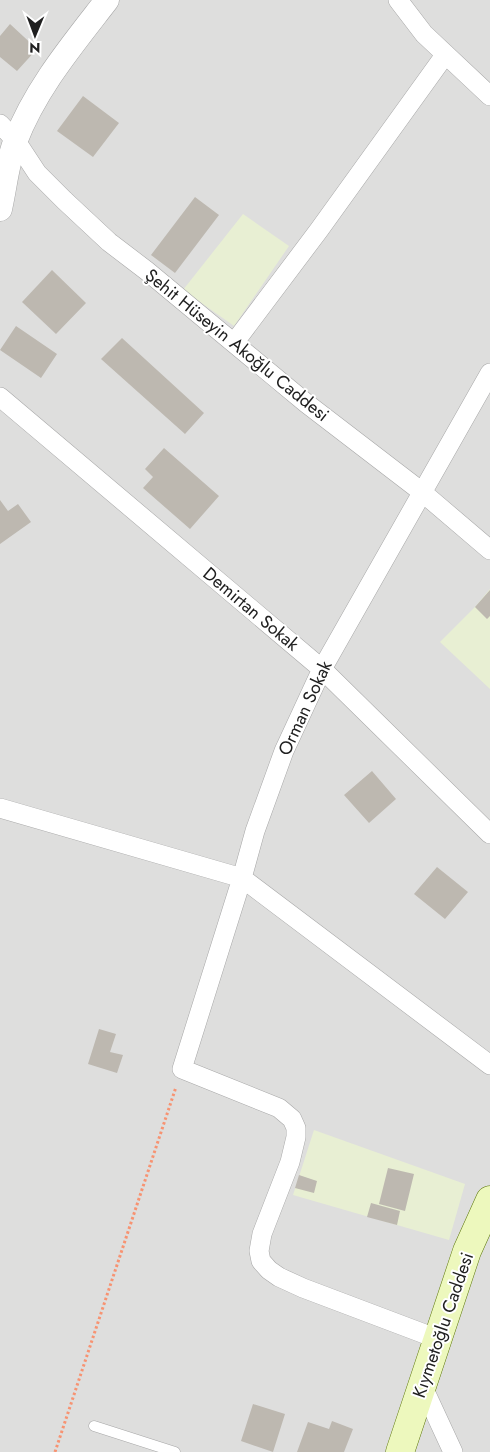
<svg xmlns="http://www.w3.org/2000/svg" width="490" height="1452" font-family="Jost,sans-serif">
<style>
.residential{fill:#dededd}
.farmland{fill:#e8efd3}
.building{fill:#bdb8b0}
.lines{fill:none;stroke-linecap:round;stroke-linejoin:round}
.service-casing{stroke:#a7a7a7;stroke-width:11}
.minor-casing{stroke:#a7a7a7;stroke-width:20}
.tertiary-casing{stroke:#a7a7a7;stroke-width:25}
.secondary-casing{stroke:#5b7707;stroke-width:29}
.path{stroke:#f79372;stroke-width:3;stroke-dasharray:2.5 2.5;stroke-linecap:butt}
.service{stroke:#fff;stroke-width:10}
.minor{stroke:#fff;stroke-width:19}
.tertiary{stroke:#fff;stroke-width:24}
.secondary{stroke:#edf8bd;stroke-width:28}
.labels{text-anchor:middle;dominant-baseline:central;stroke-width:4;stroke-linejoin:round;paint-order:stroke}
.street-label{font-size:18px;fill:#202020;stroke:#fff}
</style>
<rect width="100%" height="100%" fill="#f1efe7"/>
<path class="residential" d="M0,0H490V1452H0Z"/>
<path class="farmland" d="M243,214L289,246L234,326L183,290Z
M490,589V689L440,642L475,607Z
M314,1130L465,1184L449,1240L293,1195Z"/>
<path class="building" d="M10,24L37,49L17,71L0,57V36Z
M83,96L119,123L93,157L57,131Z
M195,197L219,215L175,273L151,255Z
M52,270L86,303L56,334L22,302Z
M16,326L57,354L41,378L0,350Z
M122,338L204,413L185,434L101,359Z
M164,448L219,496L190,529L143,488L153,477L145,469Z
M0,500L8,511L18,504L31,522L0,544Z
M490,590V616L487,619L475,607Z
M372,771L396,799L369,823L344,795Z
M437,867L468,892L445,919L414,894Z
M99,1029L116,1034L110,1052L123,1055L117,1073L88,1064Z
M388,1168L414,1174L405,1211L379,1204Z
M299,1175L317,1181L314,1193L295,1188Z
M371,1203L400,1211L397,1225L367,1217Z
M253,1404L285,1414L273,1452L241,1441Z
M332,1421L353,1429L344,1452H297L308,1422L329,1429Z"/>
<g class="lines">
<defs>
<path id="service" d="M94,1426L175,1452"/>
<path id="minor" d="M398,0L424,34L490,96
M0,124L16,141L37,173L64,200L109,242L147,271L306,403L422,492L490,550
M234,343L319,230L445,55
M0,397L322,669L490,834
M0,808L242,878L490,1065
M438,1339L303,1288L279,1277L269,1270L261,1261L259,1251L262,1234L290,1162L296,1137V1128L292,1119L279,1108L182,1069L242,878L255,831L284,751L322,669L490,373
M422,1385L453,1452"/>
<path id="tertiary" d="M0,209C5,187 7,163 15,142C35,89 73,44 107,0"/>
<path id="secondary" d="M400,1452L467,1251L490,1200"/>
</defs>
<use href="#service" class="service-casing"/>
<use href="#minor" class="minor-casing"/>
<use href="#tertiary" class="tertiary-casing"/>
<use href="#secondary" class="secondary-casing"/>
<path class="path" d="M55,1452L176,1087"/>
<use href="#service" class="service"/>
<use href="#minor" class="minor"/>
<use href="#tertiary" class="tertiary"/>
<use href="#secondary" class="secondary"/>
</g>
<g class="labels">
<g class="street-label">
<text transform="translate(237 345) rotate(39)">Şehit Hüseyin Akoğlu Caddesi</text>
<text transform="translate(251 609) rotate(40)">Demirtan Sokak</text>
<text transform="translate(305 708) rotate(-65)">Orman Sokak</text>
<text transform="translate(443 1325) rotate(-71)">Kıymetoğlu Caddesi</text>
</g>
</g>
<g transform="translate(35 35) rotate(181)" stroke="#ffffff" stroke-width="4" paint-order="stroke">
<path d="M0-4L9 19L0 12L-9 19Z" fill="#202020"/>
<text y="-8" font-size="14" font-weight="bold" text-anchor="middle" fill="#202020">N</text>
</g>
</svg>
